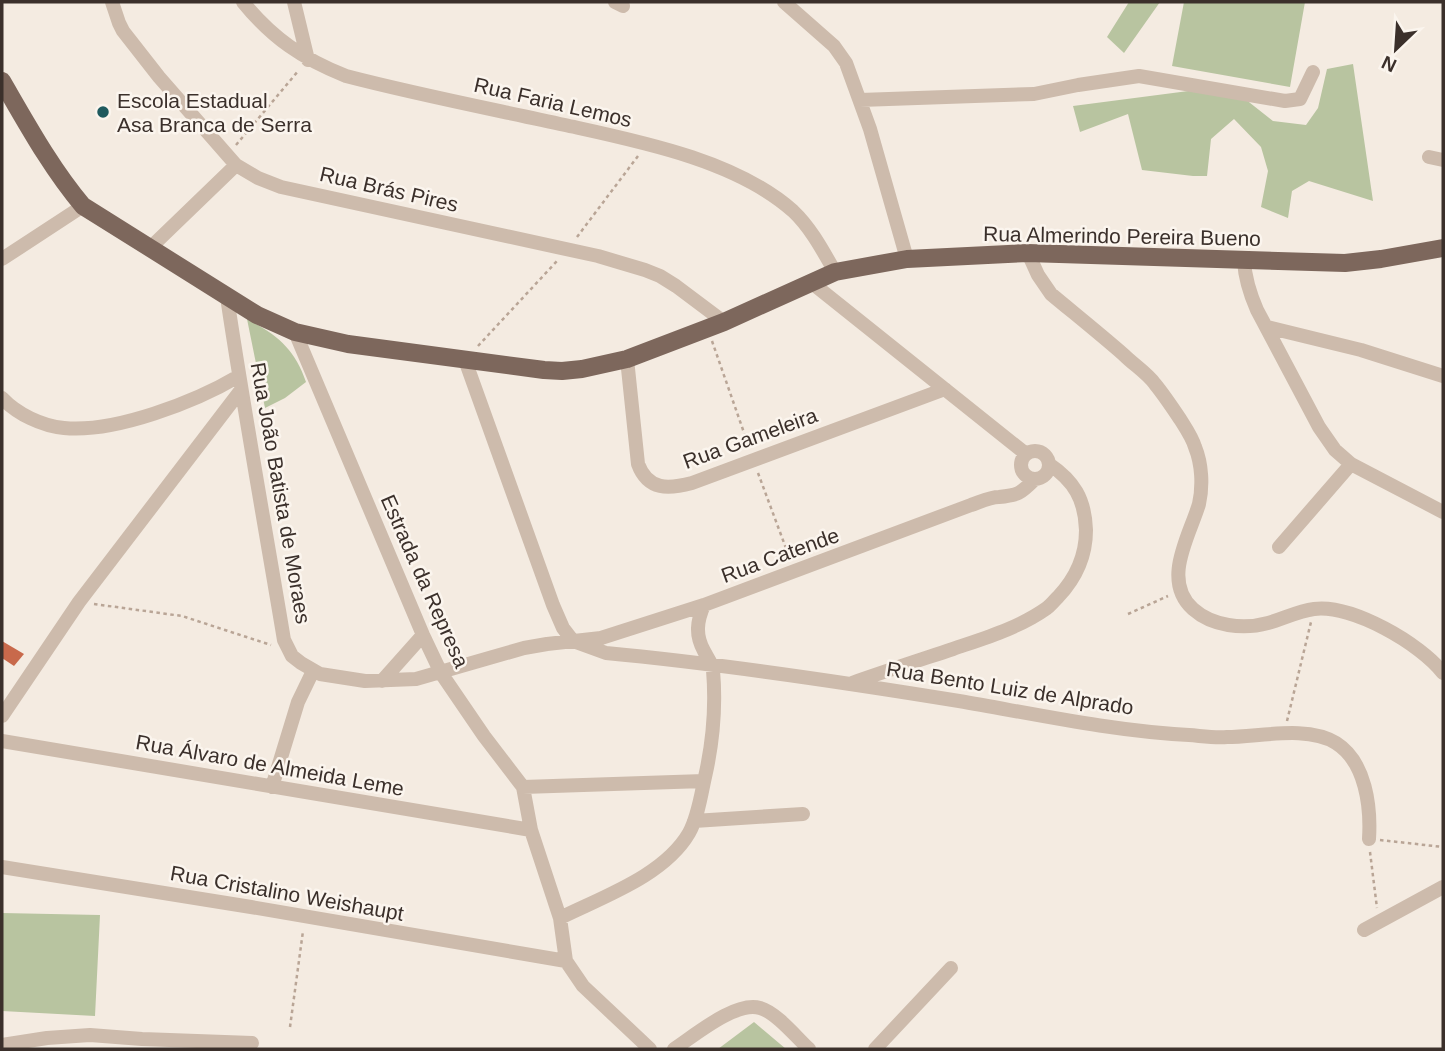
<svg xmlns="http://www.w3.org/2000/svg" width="1445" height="1051" font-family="Helvetica,sans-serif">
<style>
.green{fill:#b8c4a0}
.building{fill:#c8694b}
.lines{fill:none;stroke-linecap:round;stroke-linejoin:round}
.path{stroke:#b9a596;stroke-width:2.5;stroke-dasharray:3.5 3.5;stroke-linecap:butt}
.minor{stroke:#cdbbac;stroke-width:14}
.major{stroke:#7d675c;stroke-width:18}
.poi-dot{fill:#1f5a5e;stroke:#fbf5ee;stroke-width:2.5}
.labels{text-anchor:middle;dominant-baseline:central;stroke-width:5;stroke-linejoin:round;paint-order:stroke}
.poi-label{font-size:21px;fill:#3b302b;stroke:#fbf5ee;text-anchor:start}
.street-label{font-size:21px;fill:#3b302b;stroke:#fbf5ee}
</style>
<rect width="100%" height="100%" fill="#f4ebe1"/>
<path class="green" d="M1129,2H1160L1124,53L1107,37Z
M1184,2H1305L1290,87L1172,66Z
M1353,64L1373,201L1309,181L1292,191L1288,218L1261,207L1268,171L1261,147L1234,119L1211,139L1207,176H1193L1142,170L1128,114L1080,132L1073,106L1196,90L1240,95L1273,121L1306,125L1318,108L1327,69Z
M247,319C277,335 295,349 306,382L285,398L265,408Z
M2,913L100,915L95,1016L2,1011Z
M754,1022L786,1049H718Z"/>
<path class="building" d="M2,641L24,654L14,666L2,658Z"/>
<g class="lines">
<path class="path" d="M236,145L299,70
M577,237L638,156
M712,341L749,447
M478,346L557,261
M758,473L790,559
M94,604L182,616L271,645
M1128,614L1168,596
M1287,721L1311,622
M1380,840L1443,847
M1370,852L1377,908
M290,1027L303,931"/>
<path class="minor" d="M112,2L119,23L123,31L159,77L236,165L258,178L281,187L598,256L645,270L660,276L676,286L724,322
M243,2C272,38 303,59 346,76C419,95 492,109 565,125C638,141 736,160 793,211C811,228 823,251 835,272
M294,2L308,60
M615,2L623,6
M784,2L834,46L846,63L870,129L907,259
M860,100L1034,94L1078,85L1139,76L1285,101L1300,99L1313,72
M1429,157L1443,160
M150,248L236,165
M1028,253L1038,275L1051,294C1075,314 1100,334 1124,355C1134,365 1147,373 1155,384C1164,395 1172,407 1180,419C1185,427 1192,437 1195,447C1202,464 1203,486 1199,504C1190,535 1161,580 1193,609C1212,626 1243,630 1268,623C1283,619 1298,611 1314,609C1352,604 1421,644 1443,673
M2,259L83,206
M1244,261C1245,278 1250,294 1257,310L1319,427L1335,450L1351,464L1443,512
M812,283L1026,454
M227,297C244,411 265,526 284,640L292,656L301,663L320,674L365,681L416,679L524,648L547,644L601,638L704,605L971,505C980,502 990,497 999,497C1018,495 1020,494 1034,480
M1267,327L1361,350L1443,376
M295,332L423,635L441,673L484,736L523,787L531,830L560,918L566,961L583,986L650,1049
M627,359L638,464C648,491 669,489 692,483L945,389
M465,360L553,605L563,628L573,641L606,653C724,664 842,682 959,701C1035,714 1112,731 1189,735C1202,736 1214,738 1227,737C1259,737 1307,725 1336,743C1366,762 1371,807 1369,839
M2,398C17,414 42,426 64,428C115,433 195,402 239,376
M1021 465a14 14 0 1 1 28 0a14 14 0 1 1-28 0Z
M1279,547L1351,464
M382,681L423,635
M852,683C886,671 920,660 953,649C985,638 1019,628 1047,608C1051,605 1054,601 1058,597C1076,578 1086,557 1086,530C1085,499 1074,481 1049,464
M2,716L79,602L241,390
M2,741L531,830
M272,787L298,702L313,671
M523,787L704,781
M694,821L803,814
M2,867L251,907L566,961
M560,918C602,897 664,876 689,833C698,817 701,795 705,777C713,742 716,705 713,670C712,663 707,657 704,651C695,635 697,621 704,605
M1364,930L1443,887
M2,1045L47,1038L90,1035L142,1039L252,1043
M674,1049C694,1036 735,1001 760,1008C777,1013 796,1037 809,1049
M875,1049L951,968"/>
<path class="major" d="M2,81C27,124 51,168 83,206L257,315L295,332L348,344L544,370L562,371L582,369L627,359L724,322L835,272L907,259L1028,253L1345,263L1381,259L1443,248"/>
</g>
<circle class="poi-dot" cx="103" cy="112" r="7"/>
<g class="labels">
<g class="poi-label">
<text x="117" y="100">Escola Estadual<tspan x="117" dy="24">Asa Branca de Serra</tspan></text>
</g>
<g class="street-label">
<text transform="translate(553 102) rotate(13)">Rua Faria Lemos</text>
<text transform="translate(389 189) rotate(13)">Rua Brás Pires</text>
<text transform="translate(1122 236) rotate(1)">Rua Almerindo Pereira Bueno</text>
<text transform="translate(750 438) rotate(-20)">Rua Gameleira</text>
<text transform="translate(281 493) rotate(80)">Rua João Batista de Moraes</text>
<text transform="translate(780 555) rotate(-20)">Rua Catende</text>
<text transform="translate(425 581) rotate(66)">Estrada da Represa</text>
<text transform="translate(1010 688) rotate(9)">Rua Bento Luiz de Alprado</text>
<text transform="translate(270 765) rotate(10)">Rua Álvaro de Almeida Leme</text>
<text transform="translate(287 893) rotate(10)">Rua Cristalino Weishaupt</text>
</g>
</g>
<rect width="1445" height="1051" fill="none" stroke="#3b302b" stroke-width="7"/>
<g transform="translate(1396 49) rotate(205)" stroke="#fbf5ee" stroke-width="5" paint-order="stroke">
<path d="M0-5L12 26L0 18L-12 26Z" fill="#3b302b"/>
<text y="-10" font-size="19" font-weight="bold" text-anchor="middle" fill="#3b302b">N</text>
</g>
</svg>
